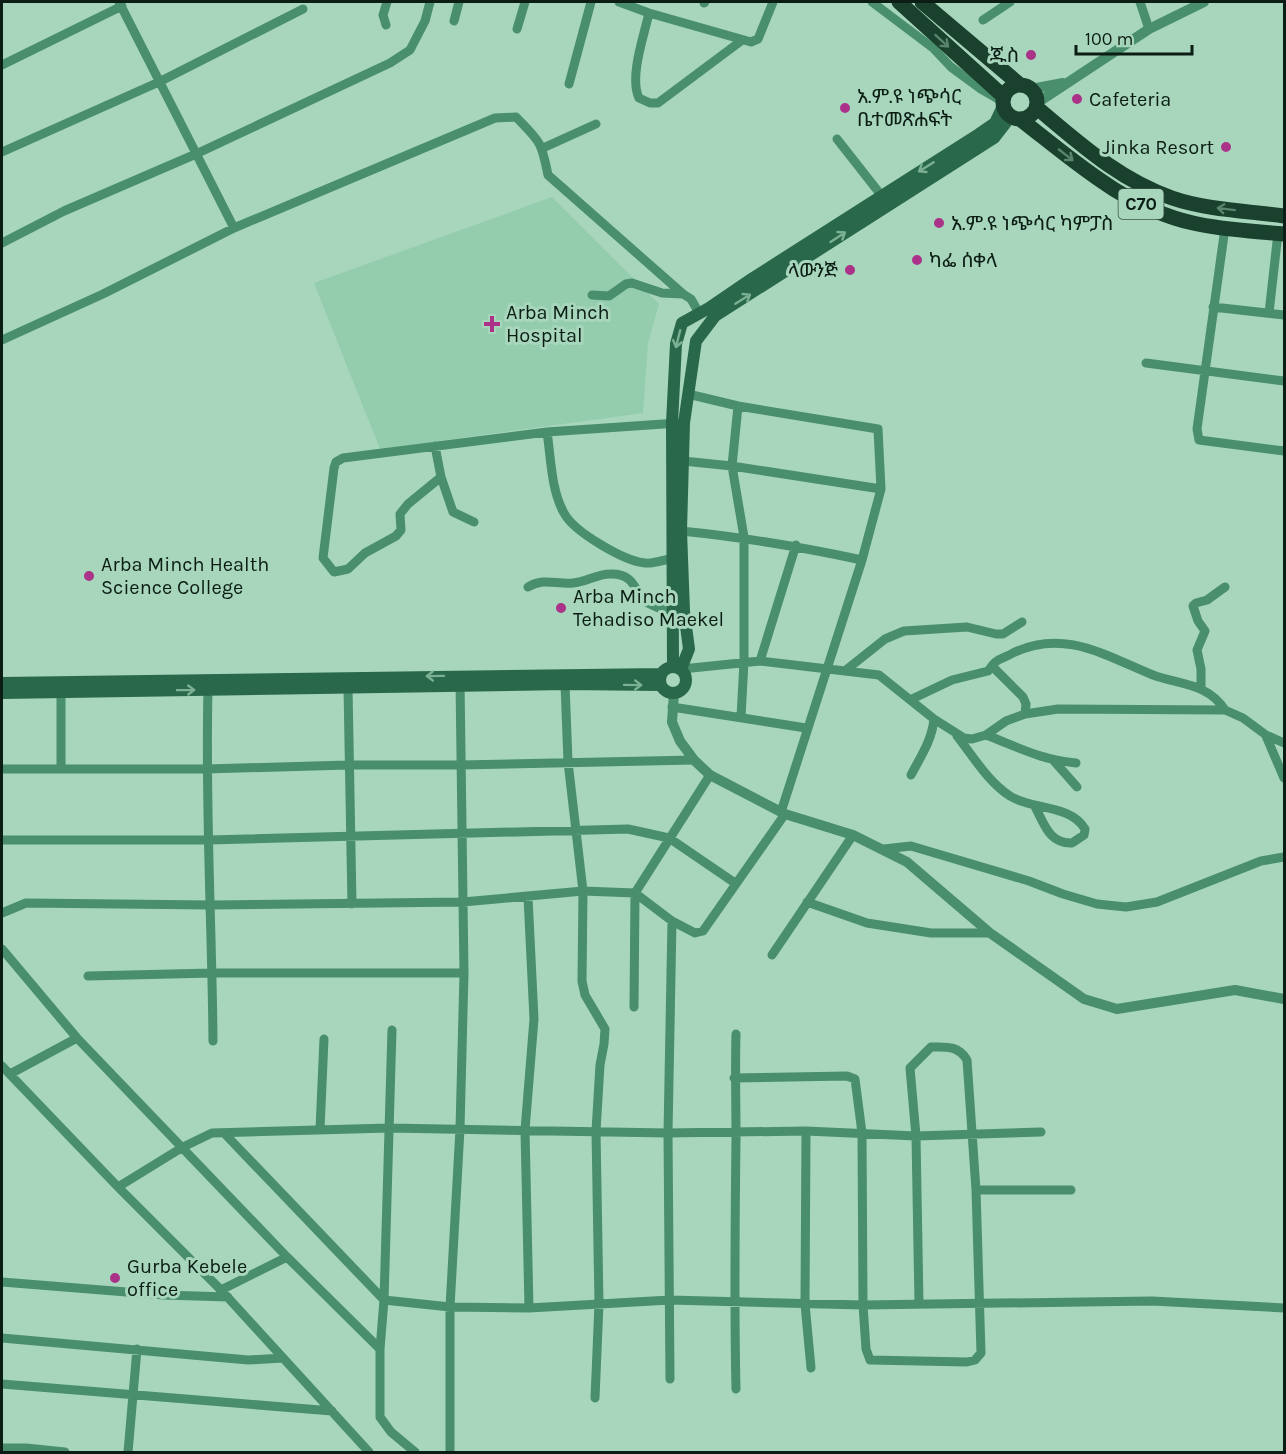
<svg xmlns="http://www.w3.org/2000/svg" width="1286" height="1454" font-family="Karla,'Noto Sans Ethiopic',sans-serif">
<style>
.built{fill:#94ccae}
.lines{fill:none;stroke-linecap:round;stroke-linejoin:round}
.minor{stroke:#498e6d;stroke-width:9}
.tertiary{stroke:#498e6d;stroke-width:10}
.secondary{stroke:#2a684b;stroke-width:12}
.trunk{stroke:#1a402e;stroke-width:15}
.oneway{stroke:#59846e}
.oneway2{stroke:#7bb094}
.poi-dot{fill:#aa3289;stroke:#a7d6bc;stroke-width:2}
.labels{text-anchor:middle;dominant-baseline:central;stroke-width:6;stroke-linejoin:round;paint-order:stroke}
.shield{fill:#a7d6bc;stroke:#3a5446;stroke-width:1.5}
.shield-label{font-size:18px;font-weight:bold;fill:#0b1d14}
.poi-label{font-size:20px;fill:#0b1d14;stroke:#a7d6bc;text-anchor:start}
</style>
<rect width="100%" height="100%" fill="#a7d6bc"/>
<path class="built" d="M552,197L659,304L648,343L643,413L380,449L314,283Z"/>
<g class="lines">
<path class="minor" d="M119,2L234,228
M619,2L649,13L751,42L758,39L773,2
M872,2L933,48L951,67L981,89L1000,100
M1140,2L1149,29
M704,3L705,2
M649,13C644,36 629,77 639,98L650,103H658L741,41
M983,20L1010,2
M454,21L459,2
M386,25L383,15L387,2
M517,29L525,2
M2,65L122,6
M569,84L591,2
M837,139L881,195
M543,148L596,124
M2,152L159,82L303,9
M1225,228L1197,429L1199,440L1284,451
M2,243L64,211L196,154L390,63L410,50L425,21L430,2
M592,295L609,296L626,284L632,283L662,293L683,294
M1213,307L1284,315
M1269,313L1278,233
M2,340L103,294L234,228L495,118L516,117C540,142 541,140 548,175L683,294L691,299L699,313
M1146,363L1284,381
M688,394L738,406L878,429L881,489L862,560L781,812
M738,406L732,466L744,537V662L741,717
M547,432C551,458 551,490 564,513C574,532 624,561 645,563C653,564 664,560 673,558
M435,446L441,477L453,512L474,522
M683,461L732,466L881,489
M441,477L408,504L400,514L401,530L396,536L365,553L348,569L334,572L323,558L334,468L336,462L343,458L547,432L678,423
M681,531C742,537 801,547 862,560
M528,587C544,577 557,585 573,583C586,582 597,574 610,574C638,573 634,596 648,603C656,607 664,610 673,615
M760,661L796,545
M993,667L1023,697L1026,704L1025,714
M682,669L760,661L879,675L934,719L964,738L972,739L986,735L1006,721L1025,714L1058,709L1225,710L1243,718L1266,735L1284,743
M846,670L885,639L904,631L967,627L996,634H1003L1022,622
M565,684L568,762L583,891L582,981L585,995L605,1029L604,1044L600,1065L596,1131L599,1304L595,1398
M348,687L352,904
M1201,689V669L1197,650L1205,631L1198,621L1193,606L1196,603L1207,600L1225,587
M208,690C205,807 212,924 213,1041
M912,699L952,680L988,671C991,668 993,663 997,661C1001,658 1008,656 1013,653C1064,628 1106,656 1153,675C1180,685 1208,683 1225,710
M672,707L806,728
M986,735C1018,747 1041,760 1076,763
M957,736C973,756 988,782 1010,796C1032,810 1070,804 1085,829L1084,835L1072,843C1048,844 1044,822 1034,805
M1266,736L1284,778
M1054,761L1077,787
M61,768V691
M2,769H206L348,765H461L694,760
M911,775C921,756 932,740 934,719
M2,840H209L628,829L669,838L735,883
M884,849L911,846L1029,881L1063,894L1097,904L1126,907L1157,902L1261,861L1284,857
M528,897L534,1019L525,1130L529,1308
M807,902L867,923L931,933H990
M2,913L26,903L211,905L463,902L583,891L635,893L672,921L695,933L703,931L785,814
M2,949L77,1038L287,1257L380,1349
M772,955L853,835
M88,976L212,973H464
M634,1007L635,893L710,775
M392,1030L384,1300L380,1349V1417L391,1432L415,1452
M2,1066L118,1187L221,1290L369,1452
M10,1074L77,1038
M734,1078L847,1076L855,1079L862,1133L863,1305L866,1349L870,1360L967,1362L975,1360L981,1353L976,1190L967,1060C958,1045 946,1047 931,1047L910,1068L916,1136L919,1304
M320,1129L324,1039
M806,1131L805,1304L811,1368
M224,1133L384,1300L450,1307L529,1308L670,1300L863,1305L1152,1301L1284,1308
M118,1187L183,1147L212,1133L389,1128L668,1133L806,1131L916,1136L1041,1132
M976,1190H1071
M2,1282L164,1295L228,1297
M221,1290L287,1257
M2,1338L248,1360L283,1358
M670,1379L668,1133L672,921
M2,1384L332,1411
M736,1389C734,1305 735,1222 736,1138C736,1103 735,1069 736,1034
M2,1448H26L65,1452
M128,1452L137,1349
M450,1452V1307L460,1129L464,973L460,681"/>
<path class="tertiary" d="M1031,89L1063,83
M1037,103L1149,29L1204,2
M674,693L672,722L680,741L694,760L710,775L785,814L853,835L907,862L990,933L1084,999L1117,1009L1235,990L1284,999"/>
<path class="secondary" d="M673,666L672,423L676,344L682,323L709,308L753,278L979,134L995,123L1003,106
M660 680a13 13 0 1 1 26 0a13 13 0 1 1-26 0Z
M681,669L689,649L684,611L681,531L684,423L696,341L715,316L994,138L1011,116
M2,683L661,674
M2,693L565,684L661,685"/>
<path class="trunk" d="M899,2L1003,96
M922,2L1019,84
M1003 102a17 17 0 1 1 34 0a17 17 0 1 1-34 0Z
M1036,107C1078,142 1119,180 1172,198C1207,210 1248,211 1284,216
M1020,119C1073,160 1125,208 1193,223C1222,230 1254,231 1284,234"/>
</g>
<defs><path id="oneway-shaft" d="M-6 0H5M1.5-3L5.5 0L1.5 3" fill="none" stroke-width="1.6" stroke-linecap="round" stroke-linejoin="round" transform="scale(1.5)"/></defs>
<g class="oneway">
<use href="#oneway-shaft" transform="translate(942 41) rotate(42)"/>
<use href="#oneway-shaft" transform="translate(1066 155) rotate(38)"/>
<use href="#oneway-shaft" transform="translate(1226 209) rotate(-173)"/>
</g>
<g class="oneway2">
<use href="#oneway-shaft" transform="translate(926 167) rotate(148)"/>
<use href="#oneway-shaft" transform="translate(838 237) rotate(-33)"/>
<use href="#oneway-shaft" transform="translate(743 299) rotate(-32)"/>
<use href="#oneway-shaft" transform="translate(678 339) rotate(104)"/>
<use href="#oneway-shaft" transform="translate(435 676) rotate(179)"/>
<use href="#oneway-shaft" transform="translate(633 685) rotate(1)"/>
<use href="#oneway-shaft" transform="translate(186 690) rotate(-1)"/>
</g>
<g class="poi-dot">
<circle cx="1031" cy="55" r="6"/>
<circle cx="1077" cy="99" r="6"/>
<circle cx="845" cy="108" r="6"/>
<circle cx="1226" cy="147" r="6"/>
<circle cx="939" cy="223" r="6"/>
<circle cx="917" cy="260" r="6"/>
<circle cx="850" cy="270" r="6"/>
<path d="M489 315h6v6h6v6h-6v6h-6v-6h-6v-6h6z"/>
<circle cx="89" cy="576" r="6"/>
<circle cx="561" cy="608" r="6"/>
<circle cx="115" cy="1278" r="6"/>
</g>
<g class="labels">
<rect class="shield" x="1118.5" y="189" width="45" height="30" rx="4.5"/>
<g class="shield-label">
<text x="1141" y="204">C70</text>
</g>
<g class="poi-label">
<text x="1019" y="55" text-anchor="end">ጁስ</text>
<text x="857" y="96">አ.ም.ዩ ነጭሳር<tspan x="857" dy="23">ቤተመጽሐፍት</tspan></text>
<text x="1089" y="99">Cafeteria</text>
<text x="1214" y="147" text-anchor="end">Jinka Resort</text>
<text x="951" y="223">አ.ም.ዩ ነጭሳር ካምፓስ</text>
<text x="929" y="260">ካፌ ሰቀላ</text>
<text x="838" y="270" text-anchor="end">ላውንጅ</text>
<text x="506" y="312">Arba Minch<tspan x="506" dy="23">Hospital</tspan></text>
<text x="101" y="564">Arba Minch Health<tspan x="101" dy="23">Science College</tspan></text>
<text x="573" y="596">Arba Minch<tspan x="573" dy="23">Tehadiso Maekel</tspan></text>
<text x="127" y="1266">Gurba Kebele<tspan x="127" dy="23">office</tspan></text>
</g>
</g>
<rect width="1286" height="1454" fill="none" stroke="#0b1d14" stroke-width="6"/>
<path d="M1076 45v9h116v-9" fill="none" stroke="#0b1d14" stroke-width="3"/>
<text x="1085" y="45" font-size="18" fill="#0b1d14" stroke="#a7d6bc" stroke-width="4.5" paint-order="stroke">100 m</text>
</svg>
